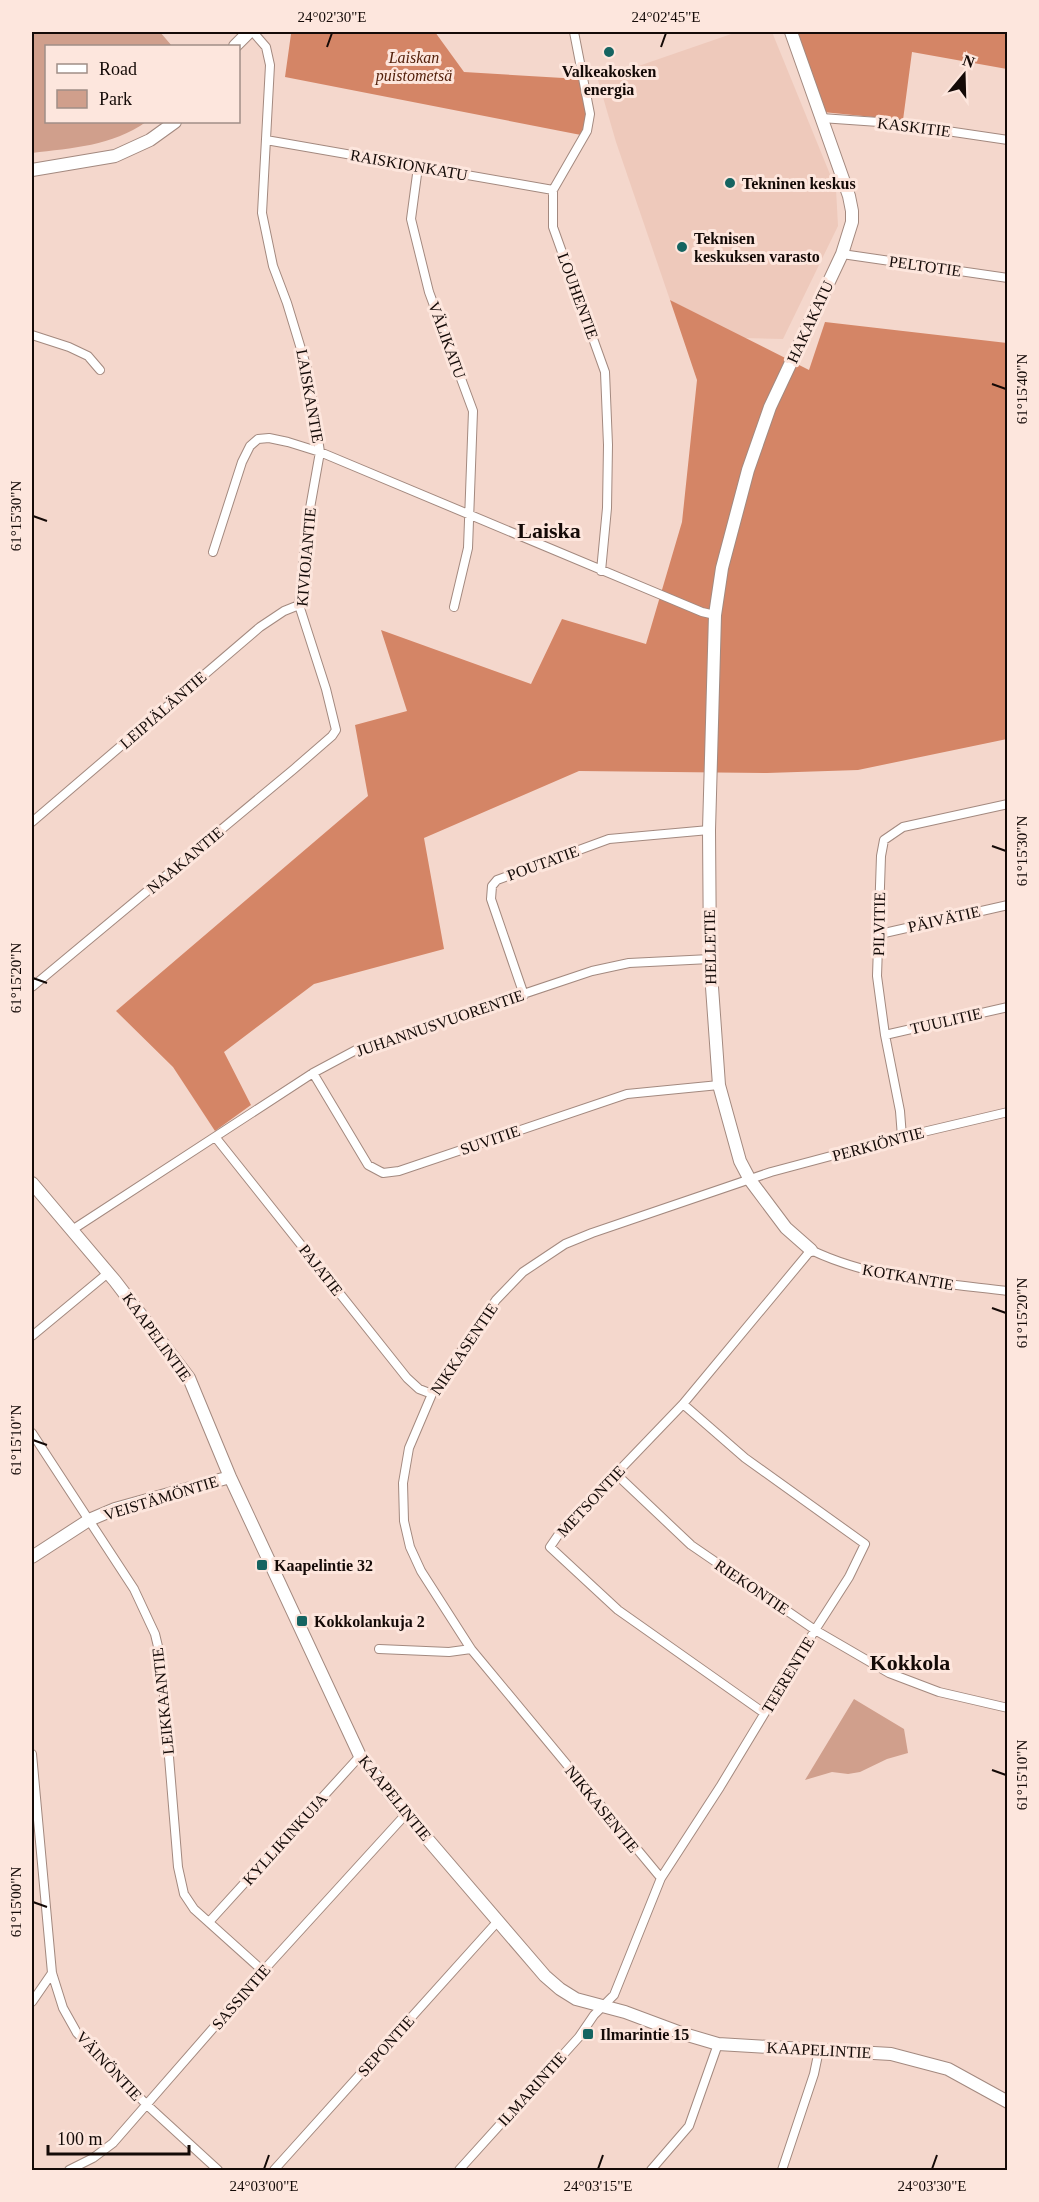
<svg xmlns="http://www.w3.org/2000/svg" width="1039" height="2202" font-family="'Times New Roman',serif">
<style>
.built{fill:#eec9bb}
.green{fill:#d09f8c}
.forest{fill:#d48566}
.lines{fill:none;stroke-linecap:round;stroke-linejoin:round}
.street-casing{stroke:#a3897f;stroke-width:10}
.secondary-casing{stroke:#a3897f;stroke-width:14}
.street{stroke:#fff;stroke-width:8}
.secondary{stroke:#fff;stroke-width:12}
.ticks{fill:none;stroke:#140a07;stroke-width:2}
.poi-dot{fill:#156461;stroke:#fde6dd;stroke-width:2}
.labels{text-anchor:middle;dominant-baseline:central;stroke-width:6;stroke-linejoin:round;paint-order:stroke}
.park-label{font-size:16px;font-style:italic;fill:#54210b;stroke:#fde6dd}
.poi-label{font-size:16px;font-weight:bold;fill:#140a07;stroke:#fde6dd;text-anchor:start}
.street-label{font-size:16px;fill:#140a07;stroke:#fde6dd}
.district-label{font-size:22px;font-weight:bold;fill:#140a07;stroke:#fde6dd}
.neatline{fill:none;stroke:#140a07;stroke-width:2}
.ticks-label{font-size:15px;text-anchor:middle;fill:#140a07}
</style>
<rect width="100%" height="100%" fill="#f4d7cc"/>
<path class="built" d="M737,32H772L836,189L838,226L783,339L743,338L670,300L616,142L598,80Z"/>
<path class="green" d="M32,32H160L172,46H46V122H146C112,146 72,148 32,153Z
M854,1699L904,1729L908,1753L887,1759L860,1772L848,1774L832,1772L805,1780Z"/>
<path class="forest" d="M294,32H435L464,72L580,79C583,96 591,119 581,135L285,77L291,34Z
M791,32H1007V69L912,52L903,120L823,112Z
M670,300L809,370L825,322L1007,343V739L858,770L767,773L579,771L424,838L444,949L314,984L224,1052L251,1105L215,1131L173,1067L116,1011L368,796L355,725L407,711L381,630L531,684L562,619L646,644L682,522L697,380Z"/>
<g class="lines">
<defs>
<path id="street" d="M574,32L590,114L587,131L553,190V227L605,372L608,445L607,508L601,571
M821,118L893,123L1008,140
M266,140L553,190
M418,167L411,219L429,292L473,411L468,548L454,607
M842,254L1008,278
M32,335L69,347L88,356L100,370
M213,552L242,462L250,446L258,439L269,438L288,442L320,452L702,612L715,615
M32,822L260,627L284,611L299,605
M880,934L1008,905
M32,987L294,769L332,736L336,730L326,689L299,605L307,525L320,452L308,372L287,303L273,266L262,213L270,65L266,47L253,32
M524,995L491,899L492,886L497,880L609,839L709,830
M885,1035L1008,1007
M313,1073L368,1165L383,1173L399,1171L627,1094L719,1085
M902,1137L900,1111L885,1035L877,976L881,856L884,840L903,827L1008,804
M216,1138L407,1378L419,1389L432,1394
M72,1230L313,1073L356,1050L592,971L629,963L710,959
M32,1336L108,1273
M32,1433L134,1589L155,1634L161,1659L178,1867L184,1894L194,1909L263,1971
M616,1474L691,1545L815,1630L889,1673L939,1692L1008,1708
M379,1649L449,1652L471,1649
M764,1713L618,1610L550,1547L561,1531L683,1404L811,1250C871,1279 942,1283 1008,1291
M32,1754L52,1973L63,2008L77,2033L147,2105L218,2170
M661,1878L471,1649L421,1571L410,1547L404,1521L403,1483L409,1448L432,1394L496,1300L523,1272L565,1244L592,1233L771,1172L902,1137L1008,1112
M209,1922L360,1756
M32,2002L52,1973
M69,2170L93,2158L113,2143L263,1971L406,1814
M274,2170L498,1921
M459,2170L579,2037L594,2015L614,1995L661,1878L720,1787L815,1630L849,1577L865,1544L745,1458L683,1404
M651,2170L689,2126L718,2044
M782,2170L814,2074L819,2050"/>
<path id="secondary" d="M791,32L849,196L852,211V222L842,254L770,407L748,470L722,568L715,615L709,830L710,959L719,1085L740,1161L750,1180L786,1228L811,1250
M235,46L249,32
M32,170L115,156L150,140L175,122
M32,1183L115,1281L189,1378L230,1477L360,1756L406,1814L545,1976L560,1989L576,1999L625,2012L684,2034L718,2044L891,2054L948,2069L1008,2102
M32,1557L89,1520L115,1509L230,1477"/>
</defs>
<use href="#street" class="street-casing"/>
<use href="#secondary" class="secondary-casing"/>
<use href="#street" class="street"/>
<use href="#secondary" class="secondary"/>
</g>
<path class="ticks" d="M327,47L332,33M661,47L666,33M992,384L1006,389M33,516L47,521M992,846L1006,851M33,978L47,983M992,1308L1006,1313M33,1440L47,1445M992,1770L1006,1775M33,1902L47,1907M264,2169L269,2155M598,2169L603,2155M932,2169L937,2155"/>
<g class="poi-dot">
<circle cx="609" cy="52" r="6"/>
<circle cx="730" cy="183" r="6"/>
<circle cx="682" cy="247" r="6"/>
<rect x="256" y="1559" width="12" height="12" rx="3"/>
<rect x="296" y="1615" width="12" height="12" rx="3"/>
<rect x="582" y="2028" width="12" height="12" rx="3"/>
</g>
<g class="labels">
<g class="park-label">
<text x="414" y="57">Laiskan<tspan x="414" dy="18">puistometsä</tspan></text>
</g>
<g class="poi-label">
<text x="609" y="71" text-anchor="middle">Valkeakosken<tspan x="609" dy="18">energia</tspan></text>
<text x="742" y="183">Tekninen keskus</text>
<text x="694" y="238">Teknisen<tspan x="694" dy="18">keskuksen varasto</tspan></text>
<text x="274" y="1565">Kaapelintie 32</text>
<text x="314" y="1621">Kokkolankuja 2</text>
<text x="600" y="2034">Ilmarintie 15</text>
</g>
<g class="street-label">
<text transform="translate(914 127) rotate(7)">KASKITIE</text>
<text transform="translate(409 165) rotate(10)">RAISKIONKATU</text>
<text transform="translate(925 266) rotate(8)">PELTOTIE</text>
<text transform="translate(578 296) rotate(70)">LOUHENTIE</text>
<text transform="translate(810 322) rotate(-65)">HAKAKATU</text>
<text transform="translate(447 340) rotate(70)">VÄLIKATU</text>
<text transform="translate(310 396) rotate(80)">LAISKANTIE</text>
<text transform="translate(306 557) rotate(-85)">KIVIOJANTIE</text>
<text transform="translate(163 710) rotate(-41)">LEIPIÄLÄNTIE</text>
<text transform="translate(185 860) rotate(-40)">NAAKANTIE</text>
<text transform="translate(543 863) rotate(-20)">POUTATIE</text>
<text transform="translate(944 919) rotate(-13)">PÄIVÄTIE</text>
<text transform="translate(879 924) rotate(-89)">PILVITIE</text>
<text transform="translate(710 947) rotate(-91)">HELLETIE</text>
<text transform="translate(946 1021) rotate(-13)">TUULITIE</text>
<text transform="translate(440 1023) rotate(-19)">JUHANNUSVUORENTIE</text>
<text transform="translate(490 1140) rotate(-19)">SUVITIE</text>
<text transform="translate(878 1144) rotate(-15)">PERKIÖNTIE</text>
<text transform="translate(321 1270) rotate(52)">PAJATIE</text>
<text transform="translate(908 1277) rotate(10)">KOTKANTIE</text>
<text transform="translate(157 1337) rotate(54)">KAAPELINTIE</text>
<text transform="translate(464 1349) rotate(-56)">NIKKASENTIE</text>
<text transform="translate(161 1498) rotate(-17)">VEISTÄMÖNTIE</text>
<text transform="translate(591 1501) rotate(-47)">METSONTIE</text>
<text transform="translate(752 1587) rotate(34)">RIEKONTIE</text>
<text transform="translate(788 1675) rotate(-59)">TEERENTIE</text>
<text transform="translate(163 1701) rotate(-96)">LEIKKAANTIE</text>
<text transform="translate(395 1798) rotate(51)">KAAPELINTIE</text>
<text transform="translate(602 1809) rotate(51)">NIKKASENTIE</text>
<text transform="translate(285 1839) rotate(-48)">KYLLIKINKUJA</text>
<text transform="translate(241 1997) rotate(-49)">SASSINTIE</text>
<text transform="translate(386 2046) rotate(-48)">SEPONTIE</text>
<text transform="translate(819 2050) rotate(3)">KAAPELINTIE</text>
<text transform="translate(109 2066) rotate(47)">VÄINÖNTIE</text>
<text transform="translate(532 2089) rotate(-48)">ILMARINTIE</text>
</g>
<g class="district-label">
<text x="549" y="530">Laiska</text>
<text x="910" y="1662">Kokkola</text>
</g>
</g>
<rect width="1039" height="2202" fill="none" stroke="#fde6dd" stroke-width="66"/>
<rect x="45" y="45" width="195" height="78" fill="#fde6dd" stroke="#a08e87" stroke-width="1.5"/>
<rect x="57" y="64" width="30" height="9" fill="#ffffff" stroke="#a08e87" stroke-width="1.5"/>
<text x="99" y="75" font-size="18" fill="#140a07">Road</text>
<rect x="57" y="90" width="30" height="18" fill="#d09f8c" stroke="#a08e87" stroke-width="1.5"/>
<text x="99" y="105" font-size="18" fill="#140a07">Park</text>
<g transform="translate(964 75) rotate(19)" stroke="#fde6dd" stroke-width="4.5" paint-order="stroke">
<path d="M0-4.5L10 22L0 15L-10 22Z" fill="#140a07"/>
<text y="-9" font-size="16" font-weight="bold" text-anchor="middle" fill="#140a07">N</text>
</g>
<path d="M48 2145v9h141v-9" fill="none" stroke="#140a07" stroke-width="3"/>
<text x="57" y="2145" font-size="18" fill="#140a07" stroke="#fde6dd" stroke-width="4.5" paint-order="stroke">100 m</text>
<rect x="33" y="33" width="973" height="2136" class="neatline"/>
<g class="ticks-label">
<text x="332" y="22">24°02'30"E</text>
<text x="666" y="22">24°02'45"E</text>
<text transform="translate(1022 389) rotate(-90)" y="5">61°15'40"N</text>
<text transform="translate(16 516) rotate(-90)" y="5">61°15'30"N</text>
<text transform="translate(1022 851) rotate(-90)" y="5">61°15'30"N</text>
<text transform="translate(16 978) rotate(-90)" y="5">61°15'20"N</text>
<text transform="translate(1022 1313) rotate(-90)" y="5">61°15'20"N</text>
<text transform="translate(16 1440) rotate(-90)" y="5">61°15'10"N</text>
<text transform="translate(1022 1775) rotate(-90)" y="5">61°15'10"N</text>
<text transform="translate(16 1902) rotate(-90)" y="5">61°15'00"N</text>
<text x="264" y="2191">24°03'00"E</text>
<text x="598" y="2191">24°03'15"E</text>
<text x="932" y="2191">24°03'30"E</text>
</g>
</svg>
